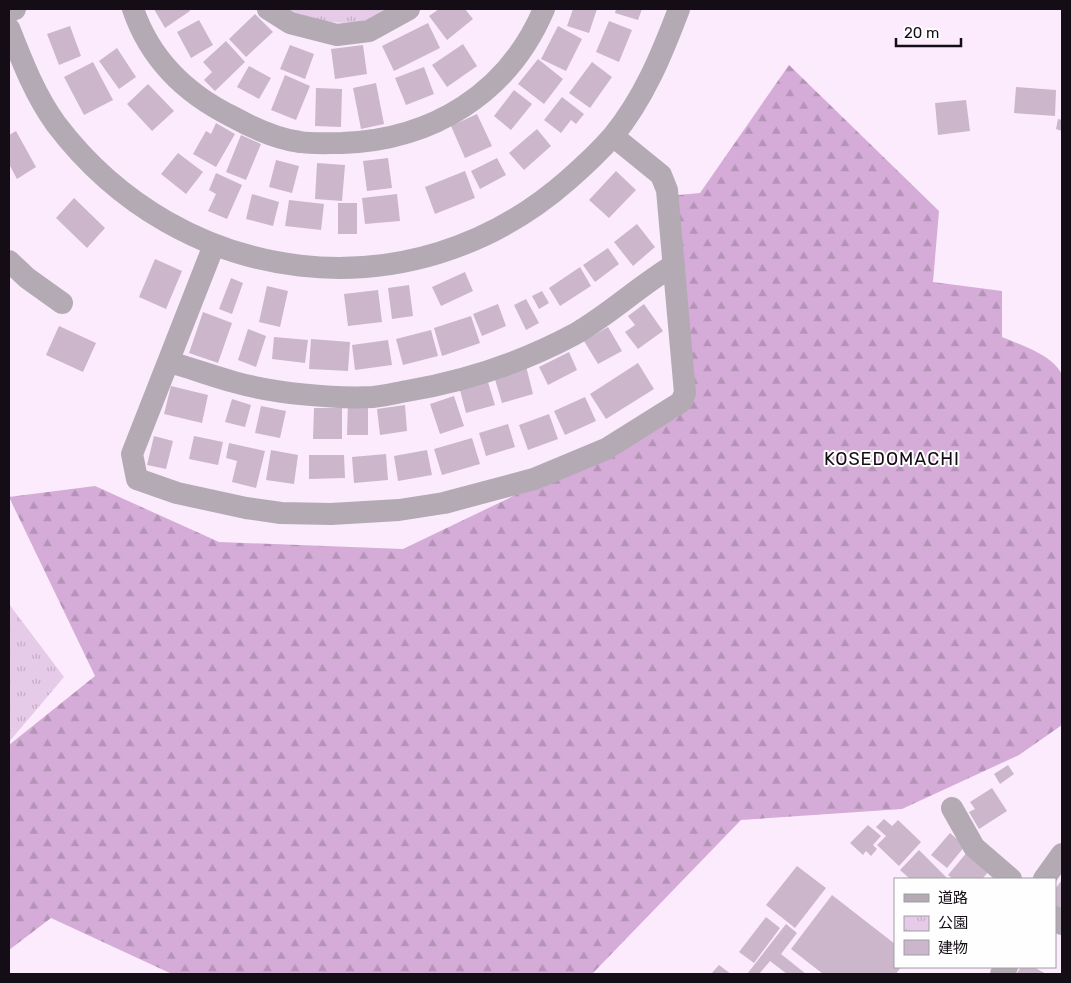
<svg xmlns="http://www.w3.org/2000/svg" width="1071" height="983" font-family="Rubik,'Noto Sans JP',sans-serif">
<style>
.forest{fill:url(#forest-firs)}
.park{fill:url(#park-tufts)}
.building{fill:#cbb6cc}
.lines{fill:none;stroke-linecap:round;stroke-linejoin:round}
.minor{stroke:#b3aab4;stroke-width:22}
.labels{text-anchor:middle;dominant-baseline:central;stroke-width:4;stroke-linejoin:round;paint-order:stroke}
.quarter-label{font-size:18px;letter-spacing:1px;fill:#140d15;stroke:#fefefe}
</style>
<defs>
<pattern id="forest-firs" width="22" height="20" patternUnits="userSpaceOnUse" patternTransform="scale(1.25)"><rect width="22" height="20" fill="#d4acd7"/><path d="M5 1l3.5 6h-7zM16 11l3.5 6h-7z" fill="#b593b8"/></pattern>
<pattern id="park-tufts" width="24" height="20" patternUnits="userSpaceOnUse" patternTransform="scale(1.25)"><rect width="24" height="20" fill="#e6cbe8"/><path d="M3 7l-1-3M5 7V3M7 7l1-3M15 17l-1-3M17 17v-4M19 17l1-3" fill="none" stroke="#c4adc6"/></pattern>
</defs>
<rect width="100%" height="100%" fill="#fcebfd"/>
<path class="forest" d="M789,65L939,211L933,282L1002,291V337C1023,346 1051,354 1062,374V725L1019,755L902,809L741,820L592,974H172L51,918L9,950V745L95,676L9,497L95,486L219,542L403,549L678,417L668,196L700,193Z"/>
<path class="park" d="M286,9H392C385,12 378,16 370,19C349,26 304,23 286,9Z
M9,604L64,677L9,742Z"/>
<path class="building" d="M154,9H189L190,11L165,28Z
M439,9H465L473,19L447,40L429,16Z
M573,9H597L589,33L567,26Z
M616,9H642L638,20L615,13Z
M255,14L273,32L246,57L229,39Z
M199,20L213,45L191,58L177,32Z
M609,21L632,30L619,62L596,52Z
M428,23L440,48L394,71L382,46Z
M70,26L81,56L59,65L47,34Z
M558,26L582,39L566,71L541,59Z
M226,41L245,62L215,91L204,80L212,72L203,62Z
M463,44L477,66L447,87L432,65Z
M290,45L314,54L305,79L280,69Z
M363,45L367,74L335,79L331,49Z
M117,48L136,77L119,89L99,61Z
M538,59L563,79L544,104L518,84Z
M93,62L113,100L84,115L64,77Z
M592,62L612,77L590,108L569,93Z
M249,66L271,78L259,99L237,87Z
M424,67L434,94L406,105L395,78Z
M285,75L310,86L296,120L271,110Z
M376,83L384,124L361,129L353,88Z
M148,84L174,111L152,131L127,104Z
M1016,87L1056,90L1055,116L1014,113Z
M316,88L342,89L341,127L315,126Z
M514,90L532,104L511,130L494,116Z
M562,97L584,114L576,124L571,120L561,133L544,120Z
M966,100L970,131L938,135L935,103Z
M477,114L492,146L465,158L451,126Z
M1058,119L1062,120V131L1056,129Z
M216,123L235,134L216,167L193,154L206,131L211,134Z
M537,129L551,146L524,170L509,153Z
M16,131L36,167L17,179L9,164V135Z
M241,135L261,144L246,180L226,172Z
M178,153L203,172L186,194L161,174Z
M388,158L392,188L367,191L363,161Z
M497,158L506,175L480,189L471,171Z
M276,160L299,166L292,193L269,187Z
M317,163L345,165L342,201L315,199Z
M465,171L475,198L435,214L425,187Z
M616,171L636,190L609,218L589,200Z
M216,173L242,185L227,219L208,211L216,194L209,190Z
M252,194L279,202L273,226L246,219Z
M397,194L400,221L365,224L362,198Z
M74,198L105,228L87,248L56,218Z
M289,200L324,204L321,230L285,226Z
M338,203H357V234H338Z
M637,224L655,247L633,266L614,242Z
M608,248L619,264L595,282L583,265Z
M155,259L182,271L166,309L139,297Z
M580,267L591,286L560,306L549,288Z
M465,272L473,291L441,306L432,287Z
M231,278L243,283L232,314L219,309Z
M409,285L413,316L392,319L388,288Z
M267,286L288,291L280,327L259,322Z
M378,290L382,322L348,326L344,294Z
M542,291L549,303L539,309L532,296Z
M526,299L539,323L526,330L514,305Z
M498,304L506,326L482,336L473,314Z
M644,304L663,331L638,349L625,332L635,325L628,316Z
M203,312L232,323L218,363L189,353Z
M471,316L480,343L442,356L434,328Z
M59,326L96,343L83,372L46,355Z
M608,327L622,351L598,364L584,341Z
M248,329L266,336L256,367L238,360Z
M431,330L438,356L403,365L396,339Z
M274,337L308,340L305,363L272,359Z
M311,339L350,342L348,371L309,369Z
M388,340L392,365L355,370L352,345Z
M569,352L577,370L548,385L539,367Z
M638,363L654,389L606,419L590,394Z
M526,366L533,394L502,403L494,376Z
M488,382L495,405L466,413L460,390Z
M171,386L208,395L202,423L164,414Z
M454,396L464,426L440,434L430,404Z
M585,397L596,421L565,435L554,411Z
M232,399L251,405L245,427L225,422Z
M348,401H368V435H347Z
M405,405L407,431L380,435L377,409Z
M261,406L286,411L280,438L255,433Z
M314,408H342V439H313Z
M549,414L558,439L528,450L519,425Z
M508,424L515,447L486,456L479,433Z
M154,436L173,441L166,469L147,465Z
M194,436L223,442L218,465L189,459Z
M472,438L480,464L442,475L434,449Z
M229,443L265,451L256,488L232,482L237,461L226,458Z
M271,450L298,455L294,484L266,480Z
M427,450L432,475L398,481L394,456Z
M386,454L388,480L354,483L352,457Z
M309,455H344L345,478L309,479Z
M1008,765L1014,774L1000,784L994,774Z
M992,788L1007,811L979,829L969,812L975,809L970,802Z
M884,819L892,826L898,820L921,842L899,866L877,845L886,836L876,827Z
M868,825L881,836L873,845L877,849L871,856L866,851L863,855L850,843Z
M950,833L965,846L947,868L931,855Z
M919,850L947,878L946,879H910L900,870Z
M968,851L990,870L982,879H953L948,875Z
M797,866L826,888L795,928L766,905Z
M1062,880V913L1055,907V889Z
M832,895L895,944V967H901L896,974H823L791,949Z
M766,917L780,928L754,963L739,952Z
M786,924L797,933L781,954L806,974H787L770,961L759,974H747Z
M719,965L731,974H711Z
M1021,967H1034L1046,974H1016Z"/>
<g class="lines">
<path class="minor" d="M133,9C150,59 186,94 233,117C253,128 277,139 300,142C313,144 328,143 342,143C432,140 508,94 544,9
M268,9L290,23L337,35L369,31L409,9
M9,11L15,9
M9,28C22,61 35,95 56,124C181,289 411,318 568,180C584,166 599,152 613,136C644,98 662,54 679,9
M214,245L132,454L137,479L177,493L246,508L281,513L331,514L399,510L444,503L534,479L606,449L681,402L685,393L667,190L661,175L613,136
M9,261L27,278L62,303
M169,362C191,368 212,376 234,382C272,393 334,399 373,397C384,396 396,393 407,391C465,381 523,362 575,334C610,314 639,286 674,265
M952,808L974,847L1011,879
M1044,879L1062,854
M1055,917L1062,924
M1001,974L1007,967"/>
</g>
<g class="labels">
<g class="quarter-label">
<text x="892" y="459">KOSEDOMACHI</text>
</g>
</g>
<rect width="1071" height="983" fill="none" stroke="#140d15" stroke-width="20"/>
<rect x="894" y="878" width="162" height="90" fill="#fefefe" stroke="#a09ea1"/>
<rect x="904" y="894" width="25" height="8" fill="#b3aab4" stroke="#a09ea1"/>
<text x="938" y="903" font-size="15" fill="#140d15">道路</text>
<rect x="904" y="916" width="25" height="15" fill="url(#park-tufts)" stroke="#a09ea1"/>
<text x="938" y="928" font-size="15" fill="#140d15">公園</text>
<rect x="904" y="940" width="25" height="15" fill="#cbb6cc" stroke="#a09ea1"/>
<text x="938" y="953" font-size="15" fill="#140d15">建物</text>
<path d="M896 38v8h65v-8" fill="none" stroke="#140d15" stroke-width="2.5"/>
<text x="904" y="38" font-size="15" fill="#140d15" stroke="#fefefe" stroke-width="4" paint-order="stroke">20 m</text>
</svg>
